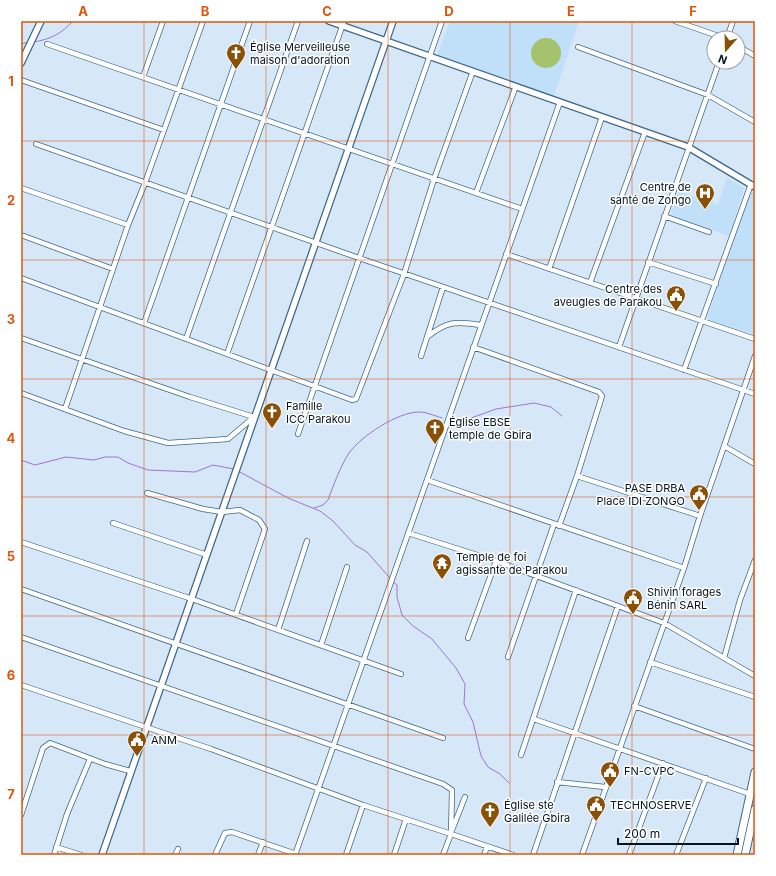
<svg xmlns="http://www.w3.org/2000/svg" width="776" height="876" font-family="Inter,sans-serif">
<style>
.built{fill:#c0dff9}
.green{fill:#a5c26c}
.lines{fill:none;stroke-linecap:round;stroke-linejoin:round}
.stream{stroke:#a073d2;stroke-width:1}
.minor-casing{stroke:#3d6789;stroke-width:6}
.tertiary-casing{stroke:#3d6789;stroke-width:8}
.primary-casing{stroke:#3d6789;stroke-width:9}
.minor{stroke:#fff;stroke-width:4.5}
.tertiary{stroke:#fff;stroke-width:5.5}
.primary{stroke:#fff;stroke-width:7}
.grid{fill:none;stroke:#dd560d;stroke-width:1;stroke-opacity:0.55}
.labels{text-anchor:middle;dominant-baseline:central;stroke-width:3;stroke-linejoin:round;paint-order:stroke}
.poi-label{font-size:11px;fill:#031320;stroke:#fff;text-anchor:start}
.neatline{fill:none;stroke:#dd560d;stroke-width:1.5}
.grid-label{font-size:13px;text-anchor:middle;font-weight:bold;fill:#dd560d}
</style>
<rect width="100%" height="100%" fill="#d6e8f8"/>
<path class="built" d="M450,21H579L554,96L437,56Z
M727,178L744,188L729,236L671,215L679,191L718,205Z
M751,189L755,191V335L707,319Z"/>
<path class="green" d="M531 53a15 15 0 1 1 30 0a15 15 0 1 1-30 0Z"/>
<g class="lines">
<path class="stream" d="M34,42C51,39 61,34 73,21
M21,44L29,42
M452,420L463,421L496,409L534,403L551,407L562,416
M21,460L35,465L66,457L94,460L105,457H118L128,463L148,470L195,472L213,465L234,469
M238,471L288,498L320,511L333,521L355,545L367,552L390,578
M314,508L323,505L328,500C334,484 340,467 349,453C361,436 398,412 419,412C427,412 435,416 442,418
M393,582L397,585V597L402,615L413,626L432,639L456,668L465,684L464,704L473,722L481,756L488,767L500,774L509,783"/>
<defs>
<path id="minor" d="M675,21L724,38
M727,38L733,21
M47,44L522,209
M738,46L755,56
M578,47L708,95L755,122
M143,77L163,21
M21,80L164,130
M36,144L359,258L755,394
M21,188L128,225
M476,193L516,86
M664,216L709,232
M21,235L113,269
M506,254L755,339
M648,262L716,284
M549,269L602,117
M21,278L352,400L356,399L404,274L434,179L473,71
M590,283L645,132
M144,323L250,21
M427,337C447,321 456,321 481,325
M21,338L190,397L254,417
M186,339L298,21
M473,347L599,392L602,396L577,476L559,526
M619,347L719,62
M227,354L344,21
M421,356L443,287
M684,370L751,184
M21,393L124,431L168,443L228,439L254,417
M65,409L128,225L145,183L203,21
M298,434L442,21
M724,446L755,464
M577,476L700,516
M427,480L684,568
M147,493L203,509L222,512L240,510L259,520L265,529L236,614
M113,523L207,555
M408,533L496,561L664,623L755,676
M21,542L192,599L401,674
M21,589L443,738
M278,630L307,541
M21,637L443,784L452,790L451,834
M468,638L496,561
M321,645L347,567
M508,657L554,524
M724,658L740,600L755,560
M650,662L755,697
M21,685L211,749L363,805L451,834
M634,706L755,749
M534,719L750,794
M521,755L576,590
M557,782L605,787
M21,815L43,748L50,743L105,764L130,771
M452,830L465,797
M56,847L81,855
M54,855L67,814L90,759
M175,855L178,849
M215,855L225,833L232,832L296,854
M258,855L263,842
M295,855L560,102
M346,855L363,805
M394,855L406,819
M443,855L451,834L513,855
M484,855L487,847
M533,855L618,606
M582,855L684,568L700,516L755,356
M629,855L663,763
M676,855L706,778"/>
<path id="tertiary" d="M329,21L688,147L755,187
M21,63L41,21
M102,855L393,21"/>
<path id="primary" d="M737,855L755,772
M745,855L755,809"/>
</defs>
<use href="#minor" class="minor-casing"/>
<use href="#tertiary" class="tertiary-casing"/>
<use href="#primary" class="primary-casing"/>
<use href="#minor" class="minor"/>
<use href="#tertiary" class="tertiary"/>
<use href="#primary" class="primary"/>
</g>
<path class="grid" d="M144,21V855M266,21V855M388,21V855M510,21V855M632,21V855M21,141H755M21,260H755M21,379H755M21,497H755M21,616H755M21,735H755"/>
<defs>
<symbol id="church-pin" viewBox="-11 -11 22 30"><path d="M0 17L-7.5 6A9.5 9.5 0 1 1 7.5 6Z" fill="#8a5106" stroke="#fff"/><path d="M-1.2-6h2.4v3.5h3.3v2.4h-3.3V6h-2.4V-.1h-3.3v-2.4h3.3Z" fill="#fff"/></symbol>
<symbol id="hospital-pin" viewBox="-11 -11 22 30"><path d="M0 17L-7.5 6A9.5 9.5 0 1 1 7.5 6Z" fill="#8a5106" stroke="#fff"/><path d="M-5-5h3v3.5h4V-5h3V5h-3V1.5h-4V5h-3Z" fill="#fff"/></symbol>
<symbol id="civic-pin" viewBox="-11 -11 22 30"><path d="M0 17L-7.5 6A9.5 9.5 0 1 1 7.5 6Z" fill="#8a5106" stroke="#fff"/><path d="M-.6-6.5H3V-4.5H.6V-3L4-1V1h2V6H-6V1h2V-1L-.6-3ZM-1.2 2.5V6h2.4V2.5Z" fill="#fff"/></symbol>
<symbol id="temple-pin" viewBox="-11 -11 22 30"><path d="M0 17L-7.5 6A9.5 9.5 0 1 1 7.5 6Z" fill="#8a5106" stroke="#fff"/><path d="M0-6L5-2H3V0L6.5 2.5H4V6H1.5V3h-3V6H-4V2.5H-6.5L-3 0V-2H-5Z" fill="#fff"/></symbol>
</defs>
<g fill-rule="evenodd">
<use href="#church-pin" x="225" y="42" width="22" height="30"/>
<use href="#hospital-pin" x="694" y="182" width="22" height="30"/>
<use href="#civic-pin" x="665" y="284" width="22" height="30"/>
<use href="#church-pin" x="261" y="401" width="22" height="30"/>
<use href="#church-pin" x="424" y="417" width="22" height="30"/>
<use href="#civic-pin" x="688" y="483" width="22" height="30"/>
<use href="#temple-pin" x="431" y="552" width="22" height="30"/>
<use href="#civic-pin" x="622" y="587" width="22" height="30"/>
<use href="#civic-pin" x="126" y="729" width="22" height="30"/>
<use href="#civic-pin" x="599" y="760" width="22" height="30"/>
<use href="#civic-pin" x="585" y="794" width="22" height="30"/>
<use href="#church-pin" x="479" y="800" width="22" height="30"/>
</g>
<g class="labels">
<g class="poi-label">
<text x="250" y="47">Église Merveilleuse<tspan x="250" dy="13">maison d'adoration</tspan></text>
<text x="691" y="187" text-anchor="end">Centre de<tspan x="691" dy="13">santé de Zongo</tspan></text>
<text x="662" y="289" text-anchor="end">Centre des<tspan x="662" dy="13">aveugles de Parakou</tspan></text>
<text x="286" y="406">Famille<tspan x="286" dy="13">ICC Parakou</tspan></text>
<text x="449" y="422">Église EBSE<tspan x="449" dy="13">temple de Gbira</tspan></text>
<text x="685" y="488" text-anchor="end">PASE DRBA<tspan x="685" dy="13">Place IDI ZONGO</tspan></text>
<text x="456" y="557">Temple de foi<tspan x="456" dy="13">agissante de Parakou</tspan></text>
<text x="647" y="592">Shivin forages<tspan x="647" dy="13">Bénin SARL</tspan></text>
<text x="151" y="740">ANM</text>
<text x="624" y="771">FN-CVPC</text>
<text x="504" y="805">Église ste<tspan x="504" dy="13">Galilée Gbira</tspan></text>
<text x="610" y="805">TECHNOSERVE</text>
</g>
</g>
<rect width="776" height="876" fill="none" stroke="#ffffff" stroke-width="44"/>
<g transform="translate(726 50) rotate(200)"><circle r="19" fill="#ffffff" stroke="#9aa1a6"/>
<path d="M0-3L7 15L0 10L-7 15Z" fill="#8a5106"/>
<text y="-6" font-size="11" font-weight="bold" text-anchor="middle" fill="#031320">N</text>
</g>
<path d="M618 838v6h120v-6" fill="none" stroke="#031320" stroke-width="2"/>
<text x="624" y="838" font-size="12" fill="#031320" stroke="#ffffff" stroke-width="3" paint-order="stroke">200 m</text>
<rect x="22" y="22" width="732" height="832" class="neatline"/>
<g class="grid-label">
<text x="83" y="16">A</text>
<text x="205" y="16">B</text>
<text x="327" y="16">C</text>
<text x="449" y="16">D</text>
<text x="571" y="16">E</text>
<text x="693" y="16">F</text>
<text x="11" y="86">1</text>
<text x="11" y="205">2</text>
<text x="11" y="324">3</text>
<text x="11" y="443">4</text>
<text x="11" y="561">5</text>
<text x="11" y="680">6</text>
<text x="11" y="799">7</text>
</g>
</svg>
